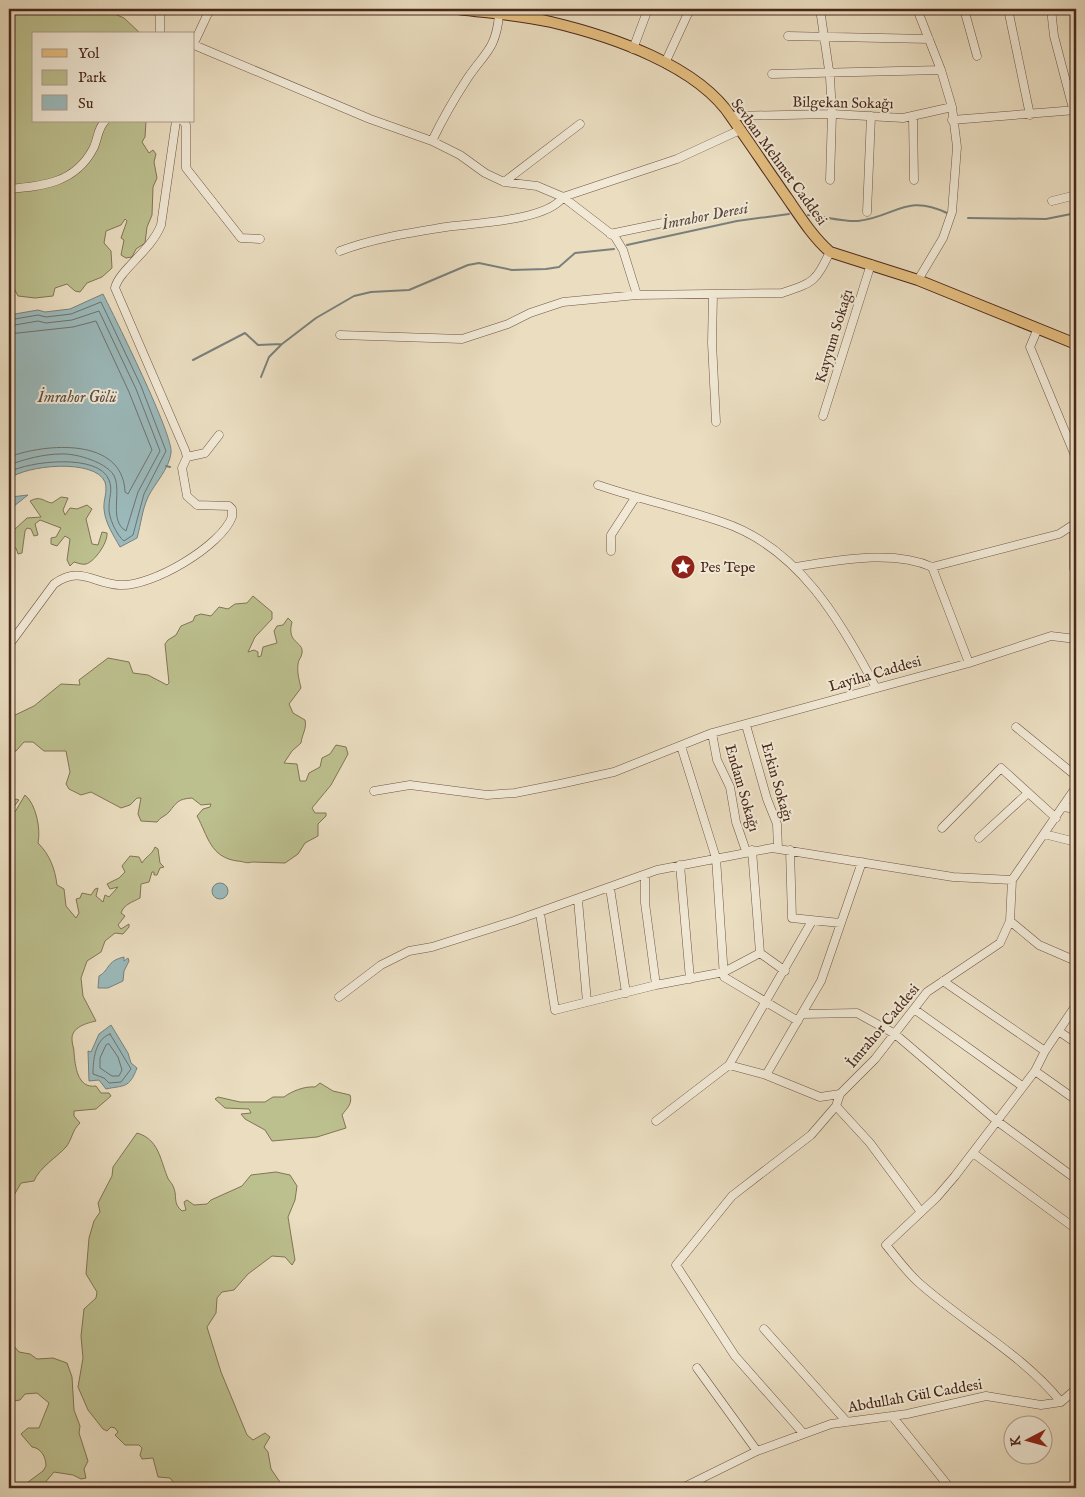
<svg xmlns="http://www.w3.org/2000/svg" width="1085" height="1497" font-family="'IM FELL English',serif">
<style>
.green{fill:#bcbf8e;stroke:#827454}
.water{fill:#9bbabc;stroke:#7a807c}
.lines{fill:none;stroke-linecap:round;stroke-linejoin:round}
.shore{stroke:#72716c;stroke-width:1}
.stream{stroke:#7a807c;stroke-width:2}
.minor-casing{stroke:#715544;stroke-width:9}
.major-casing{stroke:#49281b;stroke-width:12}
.minor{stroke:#f1e9d6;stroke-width:8}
.major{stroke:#e5be80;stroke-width:10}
.labels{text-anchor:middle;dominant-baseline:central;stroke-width:4;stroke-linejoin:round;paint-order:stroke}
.street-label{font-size:15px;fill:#49281b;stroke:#f1e9d6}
.poi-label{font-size:15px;fill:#49281b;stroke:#f1e9d6;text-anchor:start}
.water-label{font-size:16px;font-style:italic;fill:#5e4c43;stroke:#f1e9d6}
</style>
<rect width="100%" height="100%" fill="#eaddc0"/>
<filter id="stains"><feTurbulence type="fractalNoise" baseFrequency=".004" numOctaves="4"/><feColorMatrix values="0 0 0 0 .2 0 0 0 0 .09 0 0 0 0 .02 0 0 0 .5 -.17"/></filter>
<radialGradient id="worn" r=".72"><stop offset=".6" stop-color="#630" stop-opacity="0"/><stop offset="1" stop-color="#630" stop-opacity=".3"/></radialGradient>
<path class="green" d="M9,9H103L124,18L141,34H34V121H146L145,137L142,142L149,153L153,150L156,154L154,162L157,178L153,187L152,215L147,227L145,243L136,249L132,257L126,258L121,255L124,240L121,238L127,221L125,219L121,225L106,231L104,243L111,251L112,268L102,277L87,283L80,292L75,291L67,284L55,288L53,296L35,298L18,296L9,279Z
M61,497L68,498L63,510L65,515L70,508L77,509L87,505L92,509L86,519L92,544L98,545L102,532L107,533C108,543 94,562 86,564C82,565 78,563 74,562L70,566L67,560L70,539L65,536L57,546L51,544V538L56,537L61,528L40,520L35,524L38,535L34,536L31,529L27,528L25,531L22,553L18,554L16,548H13L9,554V529L14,530L27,518L41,517L30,501C41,495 44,502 52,503Z
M253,596L272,612V619L255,637L248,652L254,650L258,652V657L261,656L263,647L277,643L274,631L277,626L283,625L288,618L292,622C286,644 304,641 302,653C302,657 298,660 298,664C297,673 299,679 301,688L289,704L293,713L305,720C307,729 302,734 301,743L292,751L284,763L297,764L300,781H306L309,773L320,767L322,758L330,754L336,745L346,747L348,754L331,785L312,808L315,813H326V816L318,824V836L305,843L298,854L285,863L252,862C246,864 243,861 237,861C210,857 208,836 197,816L203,809L210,807L211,804L201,805L192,798C178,799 177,802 169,812C166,816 160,817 157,822L141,821L138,814L141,798H137L130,805L121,808L91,792L81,795L69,789L66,784L70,772L66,751H44L33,742H24L16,751L9,753V718L34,706L61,684L80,685L79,680L108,658L129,662L133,673L148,675L167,685L169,683L165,644L168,640L176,635L181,626L193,621L195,616L201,614L211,616L219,607L228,609L235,604L247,603Z
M25,795C36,804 41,829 38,843C50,855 55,869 57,885L64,889L66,906L76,918L79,913L76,899L80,898L82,893L91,895L95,889L98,888L96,896L103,902L105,895L109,897L118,887L110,889L107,884L119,878L125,872L122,866L130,856L139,857L142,863C146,856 152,855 155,847L158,849L160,863L164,867L160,868L157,875H154V872H152L149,882L141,884L140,898C133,902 124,904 121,913L125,916L118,925L121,929L129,924V927L123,934L115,933L105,941L101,952L87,961L81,978L83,996L96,1021C87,1023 71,1027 72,1040C72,1044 74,1048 74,1052C75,1065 77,1089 96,1086L101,1093H109L111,1096L96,1109L74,1111V1116L80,1123C72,1130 72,1140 66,1147C57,1157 39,1168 34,1181L21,1183L13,1197L9,1198V804L16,799L19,800L12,809L15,812Z
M320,1083L333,1091L350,1095C353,1104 346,1109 342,1115L346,1128L317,1137L272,1141L265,1130L245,1119L241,1114L251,1113L249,1109L225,1108L215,1099L218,1097L240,1102H265L273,1097H284C292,1091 305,1086 315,1087Z
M137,1133C158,1139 160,1158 167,1176C168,1180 172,1183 173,1186C178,1196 172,1203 182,1211L186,1210L184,1202L187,1200L194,1205L207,1204L211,1200L242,1186L251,1175L276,1172L290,1175L297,1186L295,1200L288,1217L295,1260L292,1265L285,1257L272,1256L248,1274L234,1290L222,1292L217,1298L216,1313L207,1327L221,1372L247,1435L253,1440L265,1433L270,1437L264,1447L268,1452L271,1469L284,1488H172L175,1484L170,1478L158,1477L153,1458L142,1459L140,1455L142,1448L139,1445H125L115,1435L118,1432L115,1428L111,1427L107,1431L103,1429L88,1410L78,1387L83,1358L81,1336L84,1309L96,1298L97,1292L86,1274L89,1238L94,1221L100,1212L98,1203L112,1176L113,1167Z
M9,1340L19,1352L30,1354L37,1359L53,1358L67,1363L72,1377L74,1410L80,1426L79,1433L88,1461L84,1469L86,1478L81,1479L73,1475L54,1472L43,1485H36L32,1488H20L43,1471L46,1466C46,1457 41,1448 32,1447L21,1434L28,1428H39L49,1403L37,1393L25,1394L20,1400L14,1401L9,1396Z"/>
<path class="water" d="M103,294C114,316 174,436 171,453C169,469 155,483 148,497C142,510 141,524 137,538L120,547C114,536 105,523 104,509C103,500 108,492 105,482C95,458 25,465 9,479V315L38,310L45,312L70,309Z
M9,494L11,497L28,495L9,510Z
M212 891a8 8 0 1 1 16 0a8 8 0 1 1-16 0Z
M124,957V961L128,958L129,961L124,971L123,981L108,988H98L99,976C110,970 106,961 124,957Z
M111,1025L128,1053L131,1063L137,1068C129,1089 124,1085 106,1089L99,1080L89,1081L88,1051L91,1052L99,1034Z"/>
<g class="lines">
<path class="shore" d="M9,320L38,315L46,317L71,314L101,302L141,386L166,451L144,494L133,535L124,541C117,536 108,517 109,507C109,497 113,490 109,480C99,453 29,461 9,472
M9,326L38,321L46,323L72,320L99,311L136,389L160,451L138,492L126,531C109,521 121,494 115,478C110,463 76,453 61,454C44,454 25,459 9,465
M9,334L73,327L96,321L129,392L152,450L128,494L125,492C123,437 46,443 9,457
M110,1034L131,1069L121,1082L109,1083L104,1078L93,1074C93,1060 95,1039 110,1034Z
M109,1044L118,1057L122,1070L119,1076H112L100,1068V1058L106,1045Z"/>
<path class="stream" d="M808,215C824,216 842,222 858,221C895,217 906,193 947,213
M968,218L1046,219L1076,213
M627,245L737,221L789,214
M193,360L245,333L258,345L282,344L316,318L354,296L371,292L409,290L468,265L479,263L512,270L546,269L559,267L575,253L614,249
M261,377L269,357L281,345
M166,466L170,467"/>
<defs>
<path id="minor" d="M160,9V34
M820,9L830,77L832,114L830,180
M917,9L941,70L952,107L957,147L952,212L943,238L918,280
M964,9L977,56
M1008,9L1030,115
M1051,9L1054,36L1076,120
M788,36L929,39
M194,43L210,9
M194,45L370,119L432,141L460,155L485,173L504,182L537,186L563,197L615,237L623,250L637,295
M633,49L648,9
M665,63L690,9
M772,74L941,70
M731,116L832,114L903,118L952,107
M913,117L914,180
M952,120L1076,110
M183,121L186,125V168L241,238L260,239
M432,141C442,120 454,99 467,79C484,53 496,50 499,15
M504,182L580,124
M9,189C43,186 75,183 93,149C98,140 97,129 105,121
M1052,201L1076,195
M867,212L871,116
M610,234L663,223
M340,251C374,238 410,233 446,227C473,223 547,221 563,197L677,159L740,130
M713,294L712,343L716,422
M1038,328L1030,347L1076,458
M340,335L462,339L508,324L530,313L563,302L637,295L782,293C815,282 815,282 830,252
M823,416L871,264
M187,457L205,453L219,435
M598,485C639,499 681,508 722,522C798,547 841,621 876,688
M1074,524V568L1076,578
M611,551V535L635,498
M794,567C836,561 892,549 932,567L1059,534L1076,523
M932,567L969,663
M9,645L54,584C80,565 94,584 120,585C152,587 221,546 232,517V509L229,506L197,505L187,496L182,468L187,457L185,450L115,288C119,270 151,251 161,225L176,121
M746,725L767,799L777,824L778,849
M1016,727L1076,776
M712,733L717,760L730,787L736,822L746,851
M681,746L716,858L724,977L798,1021
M374,791L410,785L487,795L515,793L560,784L614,772L712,733L969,663L1051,636L1076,639
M1063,807L1076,809
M942,828L1001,768L1056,818
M1044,834L1076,842
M979,838L1028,793
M752,850L760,953L785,971
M790,850L792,918L840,923
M680,865L690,979
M645,875V903L656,985
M610,888L626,993
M578,900L587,1002
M540,913L555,1010L656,985L724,972L760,953
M1010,921L1039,945L1076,961
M943,981L1045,1051
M339,997L381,965L409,951L432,947L514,921L657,870L772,848L953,877L1012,880
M914,1009L1022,1086
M802,1014L857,1013L895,1034L997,1121L1076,1179
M1060,1032L1076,1043
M729,1065L766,1075L820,1097L840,1094
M1035,1071L1076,1100
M766,1075L821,981L862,862
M836,1106L870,1143L921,1212
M656,1121L729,1065L812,921
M973,1153L1076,1229
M764,1329L847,1422
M697,1368L757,1451
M1061,1402C1021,1353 965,1324 918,1282C906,1271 896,1257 886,1245L937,1197L955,1176L1035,1071L1045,1051L1076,1005
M892,1416L950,1488
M803,1433L735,1356L676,1265L732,1196L811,1135L836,1106L840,1094L875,1059L927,992L1000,943L1010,921L1012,880L1076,787
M682,1488L757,1451L831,1424L907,1414L986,1396L1041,1405L1061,1402L1076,1389"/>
<path id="major" d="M458,9C489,13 521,15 551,22C610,36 698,65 732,118C751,145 769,172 788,199C801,218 813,237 830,252L918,280L1076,344"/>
</defs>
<use href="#minor" class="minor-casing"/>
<use href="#major" class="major-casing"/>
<use href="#minor" class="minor"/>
<use href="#major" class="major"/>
</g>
<defs>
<symbol id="sight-disc" viewBox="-11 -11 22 22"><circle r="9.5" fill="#8f2418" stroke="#f1e9d6"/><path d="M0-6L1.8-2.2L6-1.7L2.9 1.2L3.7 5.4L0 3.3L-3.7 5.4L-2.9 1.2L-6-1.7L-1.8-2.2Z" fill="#fff"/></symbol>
</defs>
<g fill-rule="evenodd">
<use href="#sight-disc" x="669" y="553" width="28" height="28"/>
</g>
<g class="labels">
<g class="street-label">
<text transform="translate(843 103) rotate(1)">Bilgekan Sokağı</text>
<text transform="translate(779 162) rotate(54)">Sevban Mehmet Caddesi</text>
<text transform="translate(834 336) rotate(-73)">Kayyum Sokağı</text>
<text transform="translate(875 674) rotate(-16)">Layiha Caddesi</text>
<text transform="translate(777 782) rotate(74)">Erkin Sokağı</text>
<text transform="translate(742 788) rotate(74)">Endam Sokağı</text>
<text transform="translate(883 1026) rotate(-50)">İmrahor Caddesi</text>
<text transform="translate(915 1396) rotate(-10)">Abdullah Gül Caddesi</text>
</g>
<g class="poi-label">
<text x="700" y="567">Pes Tepe</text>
</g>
<g class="water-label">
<text transform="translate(705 217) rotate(-11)">İmrahor Deresi</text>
<text x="77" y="398">İmrahor Gölü</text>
</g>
</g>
<rect width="1085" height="1497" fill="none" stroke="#eaddc0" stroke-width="30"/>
<rect x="10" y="10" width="1065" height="1477" fill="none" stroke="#49281b" stroke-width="2.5"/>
<rect x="15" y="15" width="1055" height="1467" fill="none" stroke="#49281b"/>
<rect x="32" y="32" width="162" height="90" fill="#f1e9d6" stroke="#ae9c8b"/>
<rect x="42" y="49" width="25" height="8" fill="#e5be80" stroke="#ae9c8b"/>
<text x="78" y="58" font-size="15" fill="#49281b">Yol</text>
<rect x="42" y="70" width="25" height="15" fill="#bcbf8e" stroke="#ae9c8b"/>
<text x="78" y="82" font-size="15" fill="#49281b">Park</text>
<rect x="42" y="95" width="25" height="15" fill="#9bbabc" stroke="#ae9c8b"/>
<text x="78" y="108" font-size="15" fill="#49281b">Su</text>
<g transform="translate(1028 1440) rotate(264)"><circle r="24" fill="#f1e9d6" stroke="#ae9c8b"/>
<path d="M0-4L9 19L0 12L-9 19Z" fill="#8f2418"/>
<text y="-8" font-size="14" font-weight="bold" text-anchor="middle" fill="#49281b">K</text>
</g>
<rect width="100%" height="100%" filter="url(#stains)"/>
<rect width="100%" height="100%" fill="url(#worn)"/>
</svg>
